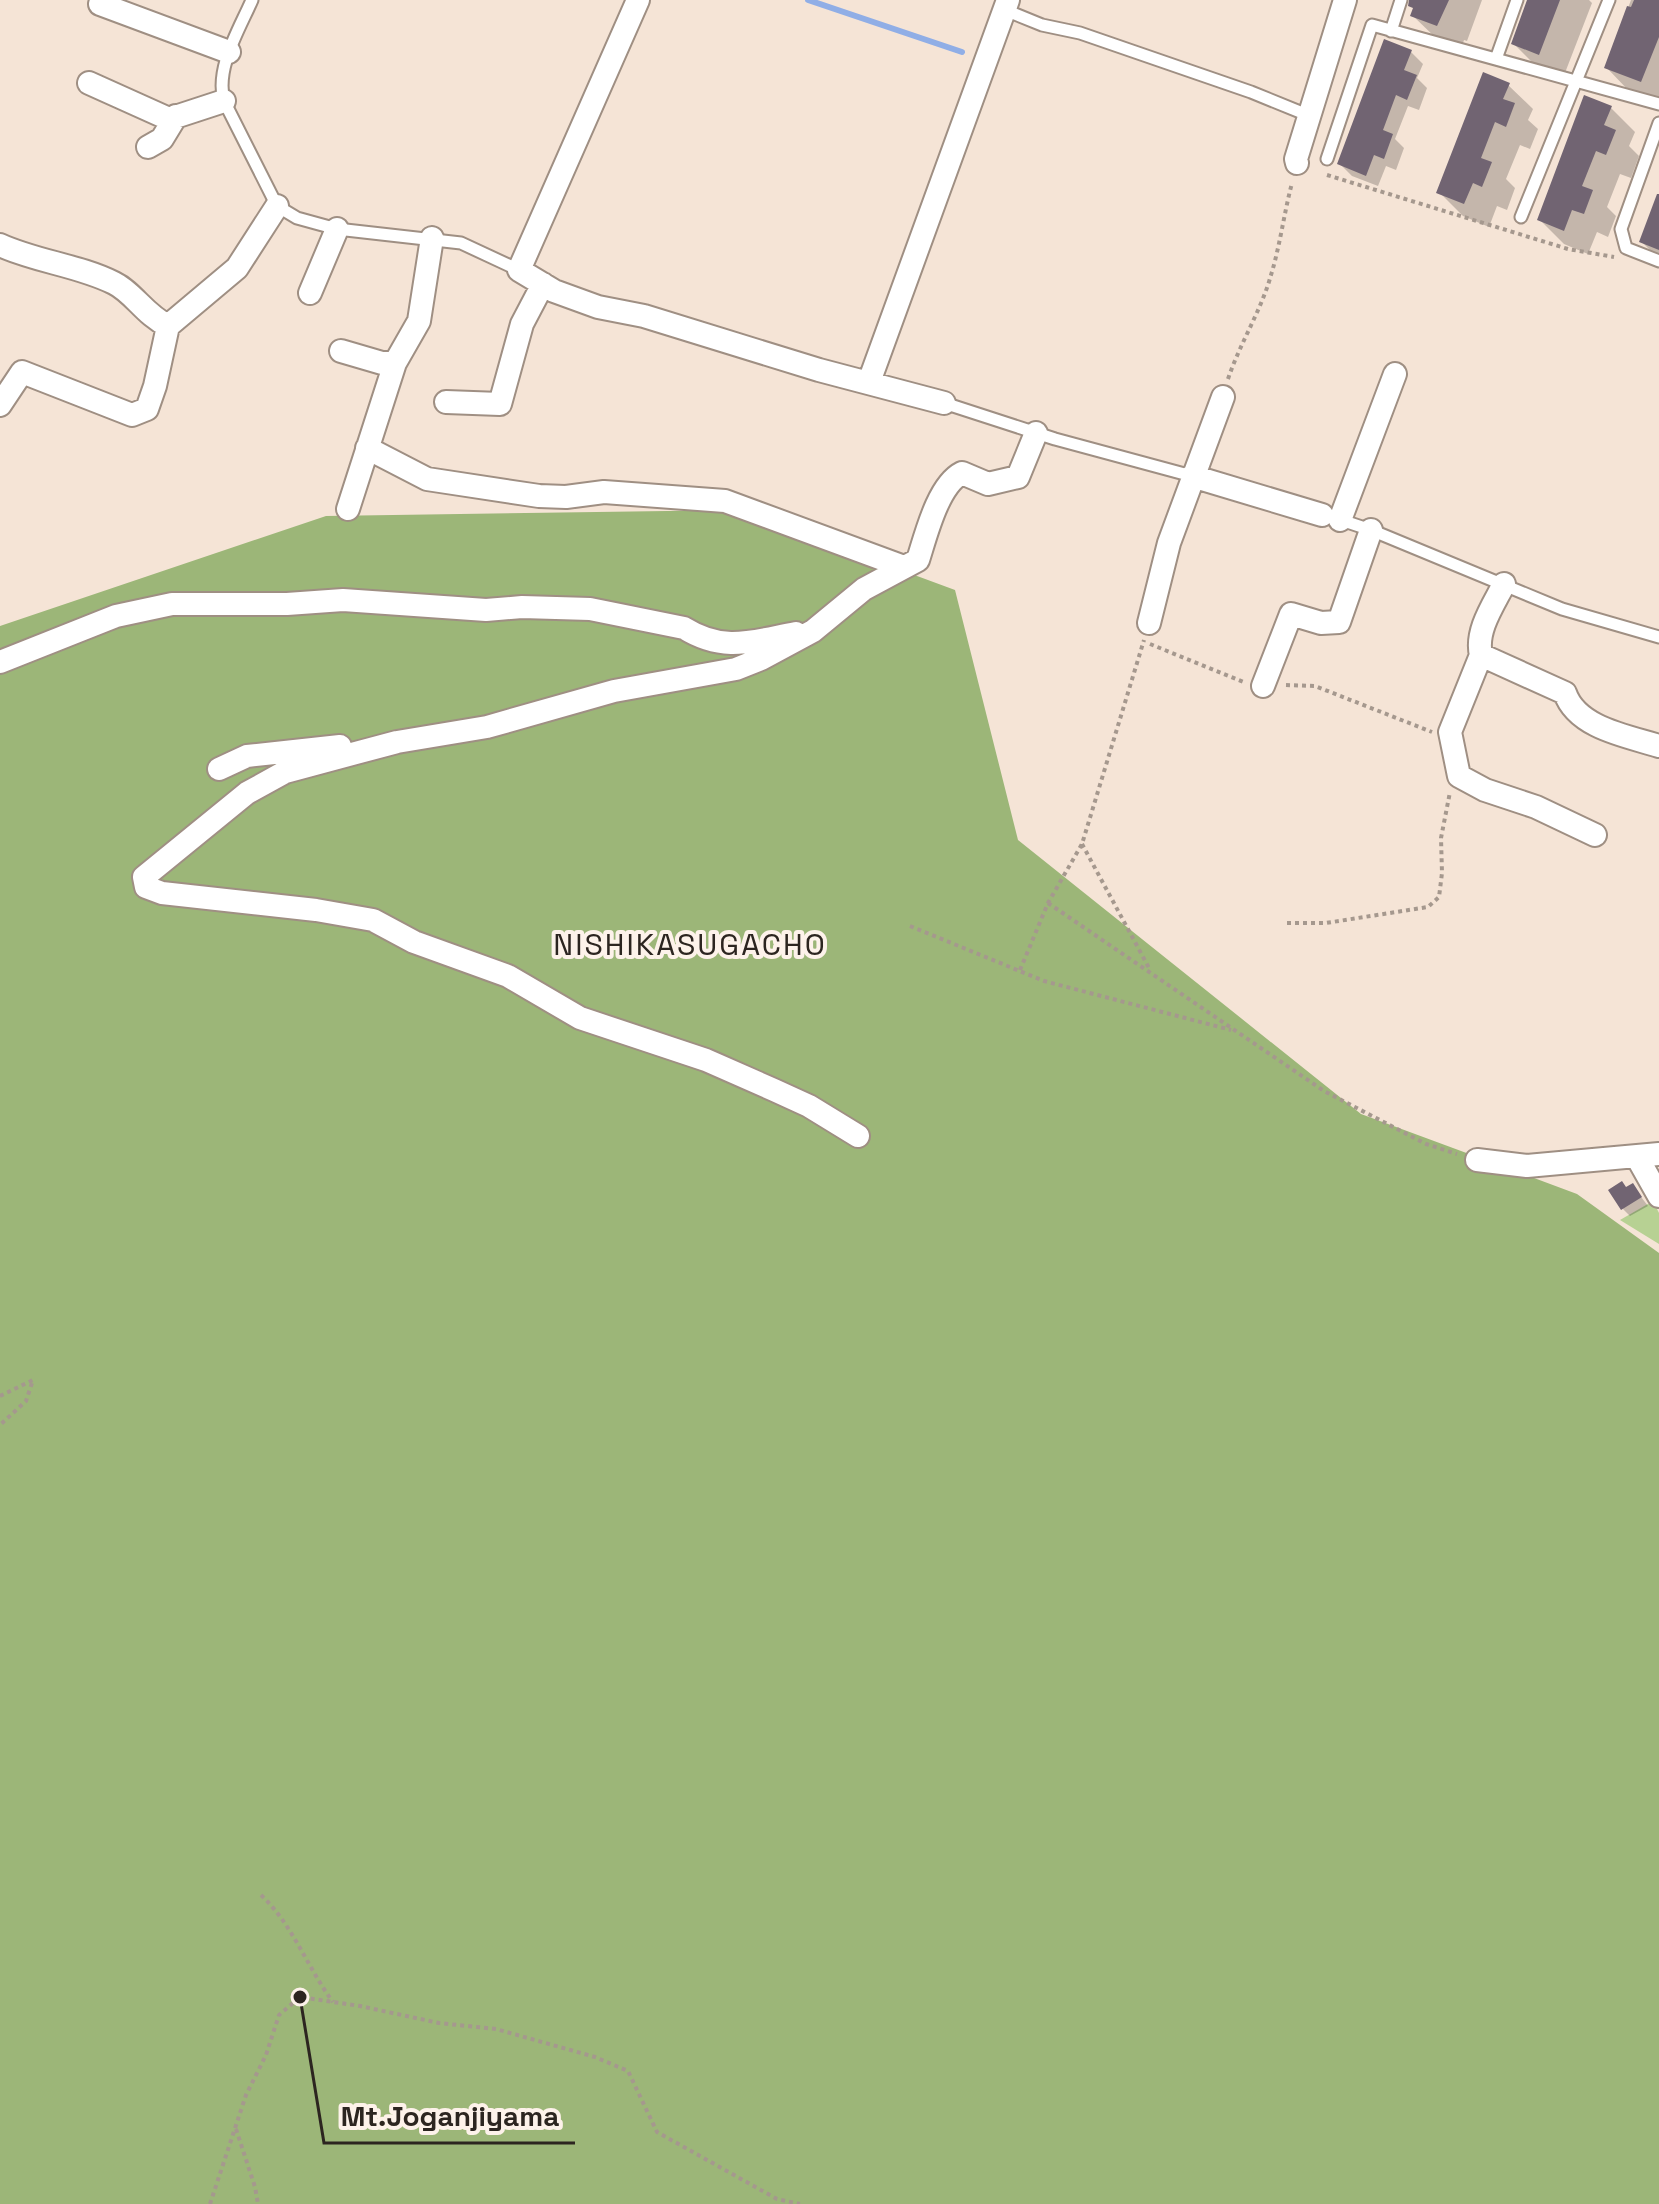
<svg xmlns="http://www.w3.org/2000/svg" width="1659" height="2204" font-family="'Space Grotesk',sans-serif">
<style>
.green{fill:#b7d193}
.forest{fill:#9cb678}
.shadow{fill:#0003}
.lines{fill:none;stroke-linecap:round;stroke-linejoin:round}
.stream{stroke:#90aee6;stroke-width:6}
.building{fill:#716472}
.lane-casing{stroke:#9f8f83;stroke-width:15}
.street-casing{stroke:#9f8f83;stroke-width:26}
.path{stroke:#a5988e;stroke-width:4;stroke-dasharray:4 4;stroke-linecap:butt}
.lane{stroke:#fff;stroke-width:11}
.street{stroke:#fff;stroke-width:22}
.labels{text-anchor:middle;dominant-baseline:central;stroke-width:8;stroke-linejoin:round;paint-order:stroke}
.quarter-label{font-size:30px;letter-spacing:2px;fill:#2c2520;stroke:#fdf2ea}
.leader{fill:none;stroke:#2c2520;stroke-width:3}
.callout-dot{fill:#2c2520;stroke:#fdf2ea;stroke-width:3}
.callout-label{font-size:28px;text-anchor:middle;font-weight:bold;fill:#2c2520;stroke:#fdf2ea;stroke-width:8;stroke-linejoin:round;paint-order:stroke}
</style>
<rect width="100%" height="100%" fill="#f5e4d6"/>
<path class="green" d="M1653,1201L1659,1213V1244L1620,1220Z"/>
<path class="forest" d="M738,510L955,590L1018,840L1361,1114L1577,1194L1659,1253V2204H0V626L326,516Z"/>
<path class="shadow" d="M1418,0H1482L1467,41L1464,40L1461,49L1437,39L1412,15Z
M1530,0H1589L1592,3L1563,78L1538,68L1513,43Z
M1631,0L1659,1V103L1630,92L1606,67Z
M1411,52L1423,64L1417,78L1427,88L1419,110L1408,106L1395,139L1404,148L1396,170L1386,166L1378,186L1352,176L1340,164Z
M1508,85L1533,109L1528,120L1538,129L1530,149L1520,145L1506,179L1515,188L1507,210L1497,206L1489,227L1463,216L1439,192Z
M1611,108L1635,132L1629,146L1639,156L1631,178L1620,174L1607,207L1616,216L1608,237L1597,232L1588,254L1564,244L1540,220Z
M1659,195V259L1642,242Z
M1632,1185L1648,1206L1630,1216L1623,1209L1627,1188Z"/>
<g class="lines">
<path class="stream" d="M808,0L962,52"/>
</g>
<path class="building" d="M1409,0H1449L1437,26L1410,16L1413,8L1408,6Z
M1527,0H1560L1539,55L1511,44Z
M1634,0H1659V37L1641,82L1604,68L1627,6L1631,7Z
M1384,39L1412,50L1404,70L1417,75L1407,100L1396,95L1383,130L1393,134L1384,159L1374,155L1366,176L1337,164Z
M1483,72L1510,83L1503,99L1515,103L1506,127L1495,122L1481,158L1492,162L1482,187L1473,183L1464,204L1436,193Z
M1584,95L1612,106L1604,125L1616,130L1606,155L1596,151L1582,186L1593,190L1584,214L1572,210L1564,231L1537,220Z
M1657,194H1659V250L1639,242Z
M1622,1181L1626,1187L1633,1183L1642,1197L1621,1210L1608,1190Z"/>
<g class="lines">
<defs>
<path id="lane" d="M252,0C239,30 215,68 224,101L277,206L297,218L337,229L461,243L519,270
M1005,10L1042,25L1080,33L1251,92L1310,116
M1391,31L1401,0
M1496,59L1517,0
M1659,123L1621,229L1626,248L1659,261
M1327,159L1372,25L1659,104
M1521,217L1609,0
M944,403L1055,439L1192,476
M1338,519L1371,530L1562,609L1659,637"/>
<path id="street" d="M638,0L519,270L554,291L598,307L644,316L819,370L944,403
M100,4L229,52
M89,83L169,119L224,101
M148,147L162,139L176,116
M1297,163L1296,159L1345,0
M0,245C37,262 78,265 114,283C133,292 145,315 168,326
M310,293L337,229
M341,351L382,363H395L419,321L432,238
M869,382L1008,0
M446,402L500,404L522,324L543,284
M0,405L22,372L132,415L147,409L155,386L168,326L237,268L277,206
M367,448L427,479L539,496L566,497L604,492L725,501L904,567
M1192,476L1322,515
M348,509L395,363
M1340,520L1395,374
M1504,584C1494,604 1475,631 1481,655L1565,693C1577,728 1627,736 1659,746
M1149,623L1169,543L1223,397
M1481,655L1450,732L1459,776L1485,790L1536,807L1595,835
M0,662L116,616L172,604H287L343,600L486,610L522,607L590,609L684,628C724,653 753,641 796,633
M1263,686L1291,614L1321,623L1339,622L1371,530
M219,769L247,756L340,746
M858,1136L809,1106L774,1090L706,1060L580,1018L508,976L414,942L373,920L316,910L162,893L146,887L144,877L247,793L285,772L397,742L487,727L614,691L736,669L761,659L813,631L864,589L918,560C926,535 938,485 962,473L988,484L1018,477L1036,433
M1637,1157L1659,1196
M1477,1160L1527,1166L1659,1154"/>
</defs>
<use href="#lane" class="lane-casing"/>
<use href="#street" class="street-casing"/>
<path class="path" d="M1327,175L1568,249L1614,257
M1228,379C1240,343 1261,311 1271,275C1280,246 1284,213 1292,183
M1150,644L1246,683
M1286,685L1315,686L1432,732
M1082,844L1149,968
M1048,903L1324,1091L1426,1144L1457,1154
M1287,923H1326L1428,907L1439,897L1442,873L1441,838L1450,792
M910,926L1044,981L1231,1030
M1020,970L1048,903L1082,844L1144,640
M0,1396L33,1380L26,1401L0,1425
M261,1895C293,1925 307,1967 333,2002
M236,2129L255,2187L258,2204
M210,2204L246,2095L266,2055L279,2015L300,1997L360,2006L439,2023L496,2029L595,2057L628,2071L657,2132L777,2199L800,2204"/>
<use href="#lane" class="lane"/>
<use href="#street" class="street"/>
</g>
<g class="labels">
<g class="quarter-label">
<text x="690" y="944">NISHIKASUGACHO</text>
</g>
</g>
<path class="leader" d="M300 1997L324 2143H575"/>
<circle class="callout-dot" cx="300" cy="1997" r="8"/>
<g class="callout-label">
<text x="450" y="2126">Mt.Joganjiyama</text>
</g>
</svg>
